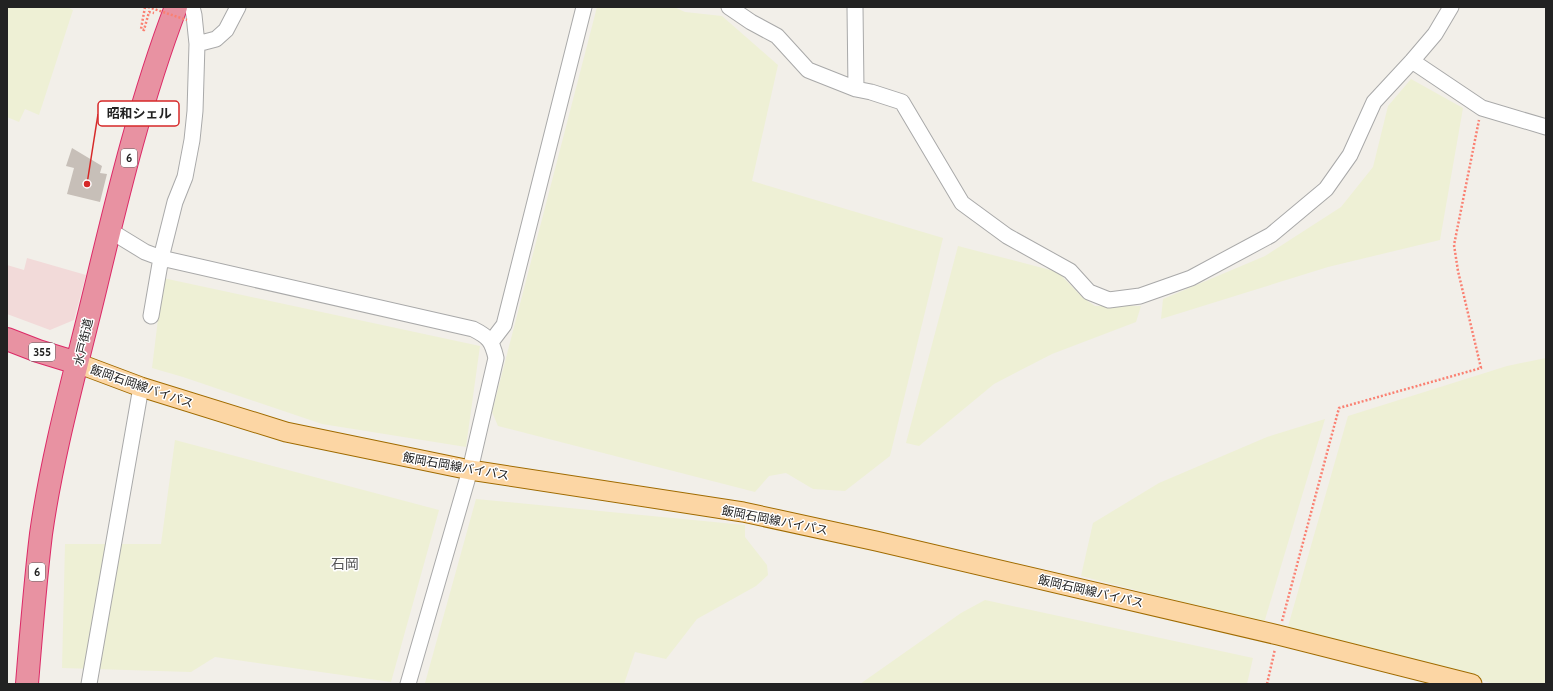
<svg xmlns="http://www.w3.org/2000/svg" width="1553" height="691" font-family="Cabin,'Noto Sans JP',sans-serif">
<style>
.commercial{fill:#f2dad9}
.farmland{fill:#eef0d5}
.building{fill:#c7bfb8}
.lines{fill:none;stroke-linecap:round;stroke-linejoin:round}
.minor-casing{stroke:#a9a9a9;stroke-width:17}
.major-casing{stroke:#a06b00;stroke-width:21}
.highway-casing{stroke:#dc2a67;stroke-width:24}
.path{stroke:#fa8072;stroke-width:2.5;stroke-dasharray:2 2;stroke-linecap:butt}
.minor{stroke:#fff;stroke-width:15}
.major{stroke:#fcd6a4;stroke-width:19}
.highway{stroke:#e892a2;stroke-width:22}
.path-bridge{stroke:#fa8072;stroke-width:2.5;stroke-dasharray:2 2;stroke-linecap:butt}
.labels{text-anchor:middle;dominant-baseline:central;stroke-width:3;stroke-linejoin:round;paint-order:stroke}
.shield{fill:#fff;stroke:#646464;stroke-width:1}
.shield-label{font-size:11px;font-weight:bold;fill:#222}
.street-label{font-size:12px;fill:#222;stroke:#fff}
.quarter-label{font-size:14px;fill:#555;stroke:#fff}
.leader{fill:none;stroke:#d62828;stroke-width:1.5}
.callout-dot{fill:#d62828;stroke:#fff;stroke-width:1.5}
.callout{fill:#fff;stroke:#d62828;stroke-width:1.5}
.callout-label{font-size:13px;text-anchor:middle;font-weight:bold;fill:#222}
</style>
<rect width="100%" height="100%" fill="#f2efe9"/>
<path class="commercial" d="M27,258L86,275L74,320L50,330L7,314V265L24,270Z"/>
<path class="farmland" d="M7,7H67L73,10L39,115L25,109L19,122L7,117Z
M597,7H674L685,12L722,16L778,65L752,181L943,238L890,456L845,491L813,489L786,473L769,476L755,492L498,426L492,412Z
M1411,79L1463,108L1440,240L1328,267L1161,319L1163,299L1265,256L1341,207L1373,167L1388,106Z
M958,246L1058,272L1082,297L1095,306H1141L1136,322L1052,354L994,384L919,446L906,443Z
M163,278L480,346L466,447L322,424L183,377L152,368Z
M1546,358V684H1495L1287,630L1348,416L1507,366Z
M1325,419L1264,623L1081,576L1093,523L1159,483L1267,437Z
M175,440L439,510L391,682L215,657L191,672L62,668L65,544H161Z
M476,499L745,525V537L767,565L768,575L756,586L697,619L666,659L635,652L624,684H431L425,683Z
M985,600L1253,658L1247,684H860L961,613Z"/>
<path class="building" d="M72,148L102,166L100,173L107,174L100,202L67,194L74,168L66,166Z"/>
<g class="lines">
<defs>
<path id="minor" d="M729,7L751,22L777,36L808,70L856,89L871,92L902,102L962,203L1007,236L1070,271L1089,292L1109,300L1140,296L1191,278L1271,235L1326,189L1350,155L1374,102L1412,61L1435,34L1451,7
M855,7L856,89
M197,44L216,39L226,30L238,7
M1412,61L1482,108L1546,127
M109,230L145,252L161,258L473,329C489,337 492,341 496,358L470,470L408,684
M151,316L161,258L175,202L185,177L192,140L195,111L197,44L194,15L192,7
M491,342L504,325L584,7
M89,684L141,387"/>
<path id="major" d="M77,363L141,387L286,432L470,470L743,512L876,541L1278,635L1472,684"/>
<path id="highway" d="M7,339L38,351L77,363
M27,684C31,634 35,584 41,534C53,449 77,366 97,282C119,190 142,96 176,7"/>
</defs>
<use href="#minor" class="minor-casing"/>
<use href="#major" class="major-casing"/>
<use href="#highway" class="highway-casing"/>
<path class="path" d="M145,7L141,29L144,30L149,12L154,13
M1282,621L1339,408L1481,368L1458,271L1454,245L1479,120
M1267,684L1275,649"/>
<use href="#minor" class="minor"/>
<use href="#major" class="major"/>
<use href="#highway" class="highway"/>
<path class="path-bridge" d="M148,7L187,20"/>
</g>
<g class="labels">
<g class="shield">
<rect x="121" y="149" width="16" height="18" rx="3"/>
<rect x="29" y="343" width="26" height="18" rx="3"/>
<rect x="29" y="563" width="16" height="18" rx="3"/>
</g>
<g class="shield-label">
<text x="129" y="158">6</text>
<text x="42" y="352">355</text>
<text x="37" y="572">6</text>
</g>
<g class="street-label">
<text transform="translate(83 342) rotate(-77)">水戸街道</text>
<text transform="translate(142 386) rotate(19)">飯岡石岡線バイパス</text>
<text transform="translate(456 466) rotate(10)">飯岡石岡線バイパス</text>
<text transform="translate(775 520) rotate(11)">飯岡石岡線バイパス</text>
<text transform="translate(1091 591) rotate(13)">飯岡石岡線バイパス</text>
</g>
<g class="quarter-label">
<text x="345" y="564">石岡</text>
</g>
</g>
<path class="leader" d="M87 184L98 114"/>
<circle class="callout-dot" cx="87" cy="184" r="4"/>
<rect class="callout" x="98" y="101" width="81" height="25" rx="4"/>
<g class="callout-label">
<text x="139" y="118">昭和シェル</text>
</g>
<rect width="1553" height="691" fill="none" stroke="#222222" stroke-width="16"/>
</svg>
